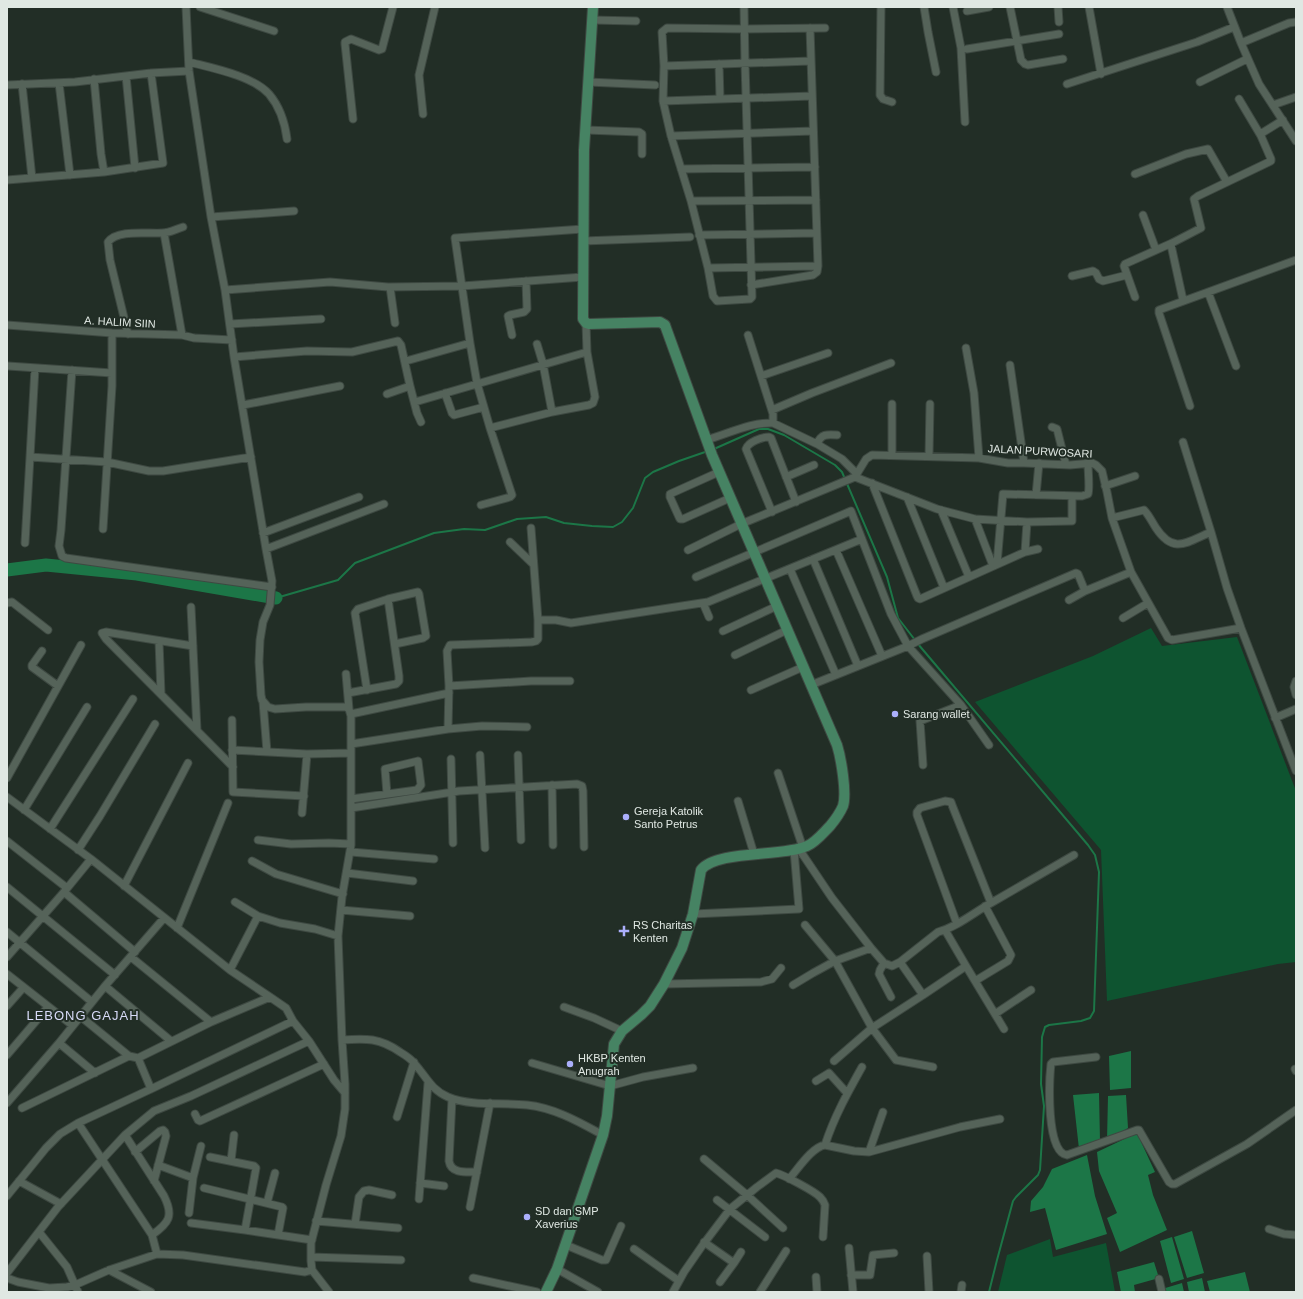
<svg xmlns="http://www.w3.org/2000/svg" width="1303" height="1299" font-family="Helvetica,sans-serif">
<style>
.green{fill:#0e5430}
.water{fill:#1c7647}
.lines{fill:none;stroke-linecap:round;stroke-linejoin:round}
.stream{stroke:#1c7647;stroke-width:2}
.river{stroke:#1c7647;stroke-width:13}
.street-casing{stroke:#3e4942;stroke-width:9}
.secondary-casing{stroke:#3e4942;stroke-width:12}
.street{stroke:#556359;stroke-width:7}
.secondary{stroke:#468363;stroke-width:10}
.poi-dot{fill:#abaffb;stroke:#222e26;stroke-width:1.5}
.labels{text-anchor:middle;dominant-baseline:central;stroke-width:4;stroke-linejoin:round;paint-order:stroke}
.street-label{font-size:11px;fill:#e0e8e3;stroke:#222e26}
.poi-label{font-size:11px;fill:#e0e8e3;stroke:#222e26;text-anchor:start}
.quarter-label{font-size:13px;letter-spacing:1px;fill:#d8dbf8;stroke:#222e26}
</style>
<rect width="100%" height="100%" fill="#222e26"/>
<path class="green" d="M1151,628L1162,646L1237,637L1296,791V962L1278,964L1107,1001L1101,850L975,702L1093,656Z
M1050,1239L1053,1257L1106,1243L1115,1292H998L1007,1255Z"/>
<path class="water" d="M1131,1051V1088L1110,1090L1109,1056Z
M1099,1093L1100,1141L1079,1149L1073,1095Z
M1126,1095L1128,1128L1107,1140L1108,1096Z
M1137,1133L1155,1172L1148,1175L1153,1195L1167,1230L1120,1252L1107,1218L1117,1213L1099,1171L1097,1152Z
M1087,1155L1095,1196L1107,1234L1056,1250L1045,1208L1030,1212L1031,1201L1043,1187L1052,1169Z
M1192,1231L1204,1273L1187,1278L1174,1237Z
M1172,1237L1184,1279L1171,1283L1160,1241Z
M1154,1262L1159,1278L1134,1285L1135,1292H1121L1117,1272Z
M1245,1272L1250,1292H1210L1207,1281Z
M1202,1278L1205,1292H1189L1187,1282Z
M1182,1283L1184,1292H1163L1162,1289Z"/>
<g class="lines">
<path class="stream" d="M714,449L759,429H768L784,435L835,465L842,472L887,577L898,618L915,640
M276,598L338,580L355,563L434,533L464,529L485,530L517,519L546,517L564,523L592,526L613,527L622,522L633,508L645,478L653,472L679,461L708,451
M918,644L1088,845L1095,855L1099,872L1094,1011L1090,1018L1081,1021L1049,1025L1045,1027L1042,1037L1041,1084L1044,1106L1040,1170L1038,1175L1016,1197L1013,1201L997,1260L989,1292"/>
<path class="river" d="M7,570L46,565L137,574L276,598"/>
<defs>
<path id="street" d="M186,7L189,71L211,217L225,290L234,357L266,549L272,581L270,605L263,622L260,640L259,662L261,695L262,700L268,707L275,709L306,707H346L349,709L351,716V845L342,897L338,936L342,1040L345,1084V1109L341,1136L326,1185L311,1243V1261L312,1270L329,1292
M200,7L274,31
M744,7L745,63L752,297L750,299L717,301L713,296L708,268L691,201L671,136L663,101L664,66L662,32L667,28L744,29L825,28
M881,7L880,95L883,99L892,102
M924,7L928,32L936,72
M953,7L961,48L965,122
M1010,7L1021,60L1025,64L1028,65L1063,59
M1058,7L1059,22
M1089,7L1101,74
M1227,7L1241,43L1259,84L1296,141
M967,11L989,7
M592,20L636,21
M1241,43L1289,23L1296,22
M967,49L1059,34
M189,62C212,68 253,76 269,94C280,107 285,123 287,139
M719,64L720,99
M664,66L811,61
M126,76L135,168
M94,79L101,154L104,172
M588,82L655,85
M1200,82L1247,59
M59,83L70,175
M22,84L32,178
M1067,84L1197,42L1234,27
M7,85L75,82L151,73L189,71
M1239,99L1261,136
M663,101L812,96
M1273,105L1296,97
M423,114L419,75L435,7
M353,119L345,44V42L351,39L379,50L382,49L393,7
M586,130L639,132L642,134V154
M671,136L813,131
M681,169L815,167
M1135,174L1186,154L1208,149L1227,182
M7,180L104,172L163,163L151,73
M691,201L816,200
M1143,215L1156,250
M211,217L294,211
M164,233L182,335
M699,235L817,233
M583,241L690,237
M708,268L818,266
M1072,276L1093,271L1096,273L1099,279L1103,281L1127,275
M751,285L813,275L817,272L818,266L810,28
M390,287L395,323
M225,290L330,282L388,287L462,286L583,277
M1208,292L1236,366
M1135,297L1124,266L1125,264L1172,243
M1183,300L1171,245L1172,243L1201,228L1194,199L1198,196L1271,161V159L1261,136L1262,133L1283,120
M230,324L321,319
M7,325L112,333L182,335L194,338L232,340
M128,334L110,260L108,242C117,229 148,234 162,233C169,233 176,229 183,227
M512,335L508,316L510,315L524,312L527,309L526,281
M748,335L773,414V423
M470,343L455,238L583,229
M537,344L543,364L552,412
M966,348L974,393L979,458
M234,357L307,351L352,352L398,341L401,345L410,386L387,394
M406,361L470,343L477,383L490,428L512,495L510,497L481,505
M1010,365L1024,463
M8,366L112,373
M35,368L30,457L107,462L149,471H163L251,457
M72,370L61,530L59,546L62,556L66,558L272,587
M761,376L828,353
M410,386L417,413L421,422
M445,393L452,413L454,415L484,407
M415,402L587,352
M892,404V455
M243,405L340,386
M1190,406L1159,313V310L1296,260
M772,410L812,393L891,363
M1052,427L1057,429L1066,465
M490,428L552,412L589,405L593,403L595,397L587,352L586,323
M706,440C728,434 750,422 773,423L817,444C821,434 827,434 837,435
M1183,442L1211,532L1227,588L1241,628L1296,771
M817,444L842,459L857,474
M929,456L930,404
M719,472L670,494V497L679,517L680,519H683L730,498
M786,477L814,465
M855,477L937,509L975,519L1027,522L1072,521V496
M872,483L917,596L918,598L920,599L1025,552L1027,522
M1105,486L1135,476
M1036,495L1039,463
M907,497L944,588
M941,510L969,577
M772,512L746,449C748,442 762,437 769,437L771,438L796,502
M1112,518L1144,510C1149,515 1152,522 1156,528C1174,555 1187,542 1211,532
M975,519L993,566
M103,529L112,386V333
M263,533L359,497
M510,542L533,564
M25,543L30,457
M266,549L384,504
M688,550L741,524L855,477L866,459L872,455L979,458L1008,463H1024L1070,465L1092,463L1096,465L1102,471L1107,492L1112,518L1131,572L1168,638L1172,640L1241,628
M836,550L882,656
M1025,552L1038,549
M813,559L858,666
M997,564L1003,494L1082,496L1088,494C1090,489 1088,471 1088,464
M790,569L836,675
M696,577L851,511L891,614L908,646L961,705L989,745
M1069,600L1085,591
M7,603L12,602L48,630
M703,603L709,617
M191,607L197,730
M1123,618L1148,603
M538,620H556L571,623L708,602L862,539
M723,631L777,606
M159,641L161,694
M193,646L106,632L102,633L106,639L233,767
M42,651L32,665V667L58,686
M735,655L787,630
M346,674L349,709
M1296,681L1294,687L1296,695
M811,685L908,646L922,639L1076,573L1078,574L1085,591L1131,572
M449,686L447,651L450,645L532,642L536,641L538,639V620L531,528
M367,690L355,613L358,609L388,599L418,592L419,594L426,636L423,638L395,644
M751,690L803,667
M348,693L396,684L399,681V676L388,599
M263,702L267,752
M351,714L449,693
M1275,718L1296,709
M232,720L233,792L304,796
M448,729L449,686L531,681H570
M351,744L448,729L482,726L527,727
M232,750L307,754
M480,755L485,848
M518,755L521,840
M451,759L453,843
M923,765L920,721L961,705
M778,773L803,848
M7,778L81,645
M552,785L553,845
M7,797L91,859L230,970L270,997
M351,799L417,790L421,785L418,761L385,769L387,794
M738,801L754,854
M351,808L459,791L577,784L582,786L583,791L584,847
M24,810L87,707
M302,813L307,754L351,753
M50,829L133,699
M258,840L291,844L329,843L351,844
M7,841L67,888
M799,849L832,898L871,948L835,961L805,925
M78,850L100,816L155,724
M351,852L434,859
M252,861L276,874L343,894
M347,873L413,881
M124,886L188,763
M7,887L115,975
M64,892L135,952
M235,902L258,916L280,923L315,929L338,936
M991,903L1074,855
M341,910L410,916
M693,914L799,909L794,850
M177,928L228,803
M945,930L966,966L1004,1029
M7,932L92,1002
M7,957L64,892L91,859
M131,957L211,1022
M900,962L938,932C957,927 973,913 991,903L952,805L951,802L945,801L920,808L917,812V815L957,924
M884,963L880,970L879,974L891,997
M230,970L258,916
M7,974L72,1025
M975,981L1008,961L1011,955L985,906
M664,984L761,982L772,979L781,968
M793,985L813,973L835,961L872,1028L923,995L900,962L892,966L884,963L871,948
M105,986L171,1041
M923,995L966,966
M7,1006L23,988
M564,1007L594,1018L622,1031
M995,1014L1031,990
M80,1016L129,1056L138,1058L211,1022L270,997L286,1008L293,1021L309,1041L334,1080L345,1093
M342,1040C366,1038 380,1038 400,1052C405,1055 411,1059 414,1063C426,1076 431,1090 448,1097C473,1107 501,1102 527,1105C555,1108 579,1122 603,1135
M59,1043L95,1073
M7,1055L48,1007
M1096,1057L1053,1062L1051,1064C1049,1080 1046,1153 1067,1155L1137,1130H1139L1169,1182L1172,1184H1175L1247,1144L1296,1110
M138,1058L151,1089L293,1021
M834,1061L872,1028L896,1060L933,1067
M532,1063L610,1086L643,1077L693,1068
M1295,1069L1296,1071
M816,1081L829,1073L847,1093
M452,1099L449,1161C451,1174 466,1172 477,1172
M7,1103L59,1043L105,986L164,918
M22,1108L129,1056
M195,1114L198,1120L200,1121L324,1064
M397,1117L414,1062
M78,1123L152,1235L157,1254
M125,1135L164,1196C174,1216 169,1223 152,1235
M825,1145C834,1117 848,1092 862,1067
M135,1152L160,1131L163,1130L165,1132L166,1136L154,1181
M869,1152L883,1112
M210,1157L254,1166L256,1168L245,1230
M704,1159L747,1195L783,1228
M231,1161L234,1135
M158,1165L193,1178
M789,1179C798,1169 812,1147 825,1145L854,1151L869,1152L960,1127L1000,1119
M19,1181L61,1204
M420,1183L444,1186
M204,1188L282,1207L283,1208L278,1235
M7,1196L46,1148L60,1134L78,1123L151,1089
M419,1199L428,1083
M717,1200L765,1237
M267,1203L275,1173
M470,1207L490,1103
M189,1213L193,1178L201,1146
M316,1221L398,1228
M191,1223L245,1230L312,1240
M355,1224L359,1197L364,1191L369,1190L392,1195
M1269,1229L1284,1234L1296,1235
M39,1232L67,1267L78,1292
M704,1242L734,1263L720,1282
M566,1245L602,1260H606L621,1226
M849,1248L853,1292
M634,1249L679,1281
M927,1256L929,1292
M311,1257L401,1260
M734,1263L741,1252
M557,1269L598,1292
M109,1270L151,1292
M7,1273L58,1207L125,1135L154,1111L191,1096L309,1041
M851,1275H870L873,1255L894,1253
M816,1277L817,1292
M7,1278L18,1282L49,1288L67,1287L75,1285L109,1270L157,1254L183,1255L305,1272L312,1270
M473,1278L537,1292
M1159,1279L1162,1292
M673,1292L684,1272L702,1246L730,1209L757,1187L776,1173C784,1175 814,1191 820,1197C823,1200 824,1202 825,1205L823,1237
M760,1292L786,1251
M961,1292L962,1285"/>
<path id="secondary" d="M546,1292L557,1269L603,1135L607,1116L614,1044L622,1031L641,1015L650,1006L664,984L682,948L693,914L701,870C716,850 783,857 807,846C816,842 823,833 830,826C835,820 840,813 843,806C847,793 841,758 837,745L712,455L666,328L665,325L660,322L589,324L586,323L583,319L584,150L593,7"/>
</defs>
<use href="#street" class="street-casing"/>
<use href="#secondary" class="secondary-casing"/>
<use href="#street" class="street"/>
<use href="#secondary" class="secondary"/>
</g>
<g class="poi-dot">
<circle cx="895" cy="714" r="4"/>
<circle cx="626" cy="817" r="4"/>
<path d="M622 925h4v4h4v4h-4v4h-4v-4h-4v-4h4z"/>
<circle cx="570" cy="1064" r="4"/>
<circle cx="527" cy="1217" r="4"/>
</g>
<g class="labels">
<g class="street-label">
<text transform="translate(120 322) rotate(3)">A. HALIM SIIN</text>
<text transform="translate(1040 451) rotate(3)">JALAN PURWOSARI</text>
</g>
<g class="poi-label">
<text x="903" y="714">Sarang wallet</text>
<text x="634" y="811">Gereja Katolik<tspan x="634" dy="13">Santo Petrus</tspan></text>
<text x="633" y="925">RS Charitas<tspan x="633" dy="13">Kenten</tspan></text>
<text x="578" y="1058">HKBP Kenten<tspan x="578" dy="13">Anugrah</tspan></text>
<text x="535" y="1211">SD dan SMP<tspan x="535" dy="13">Xaverius</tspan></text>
</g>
<g class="quarter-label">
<text x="83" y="1015">LEBONG GAJAH</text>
</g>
</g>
<rect width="1303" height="1299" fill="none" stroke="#e0e8e3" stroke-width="16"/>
</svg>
